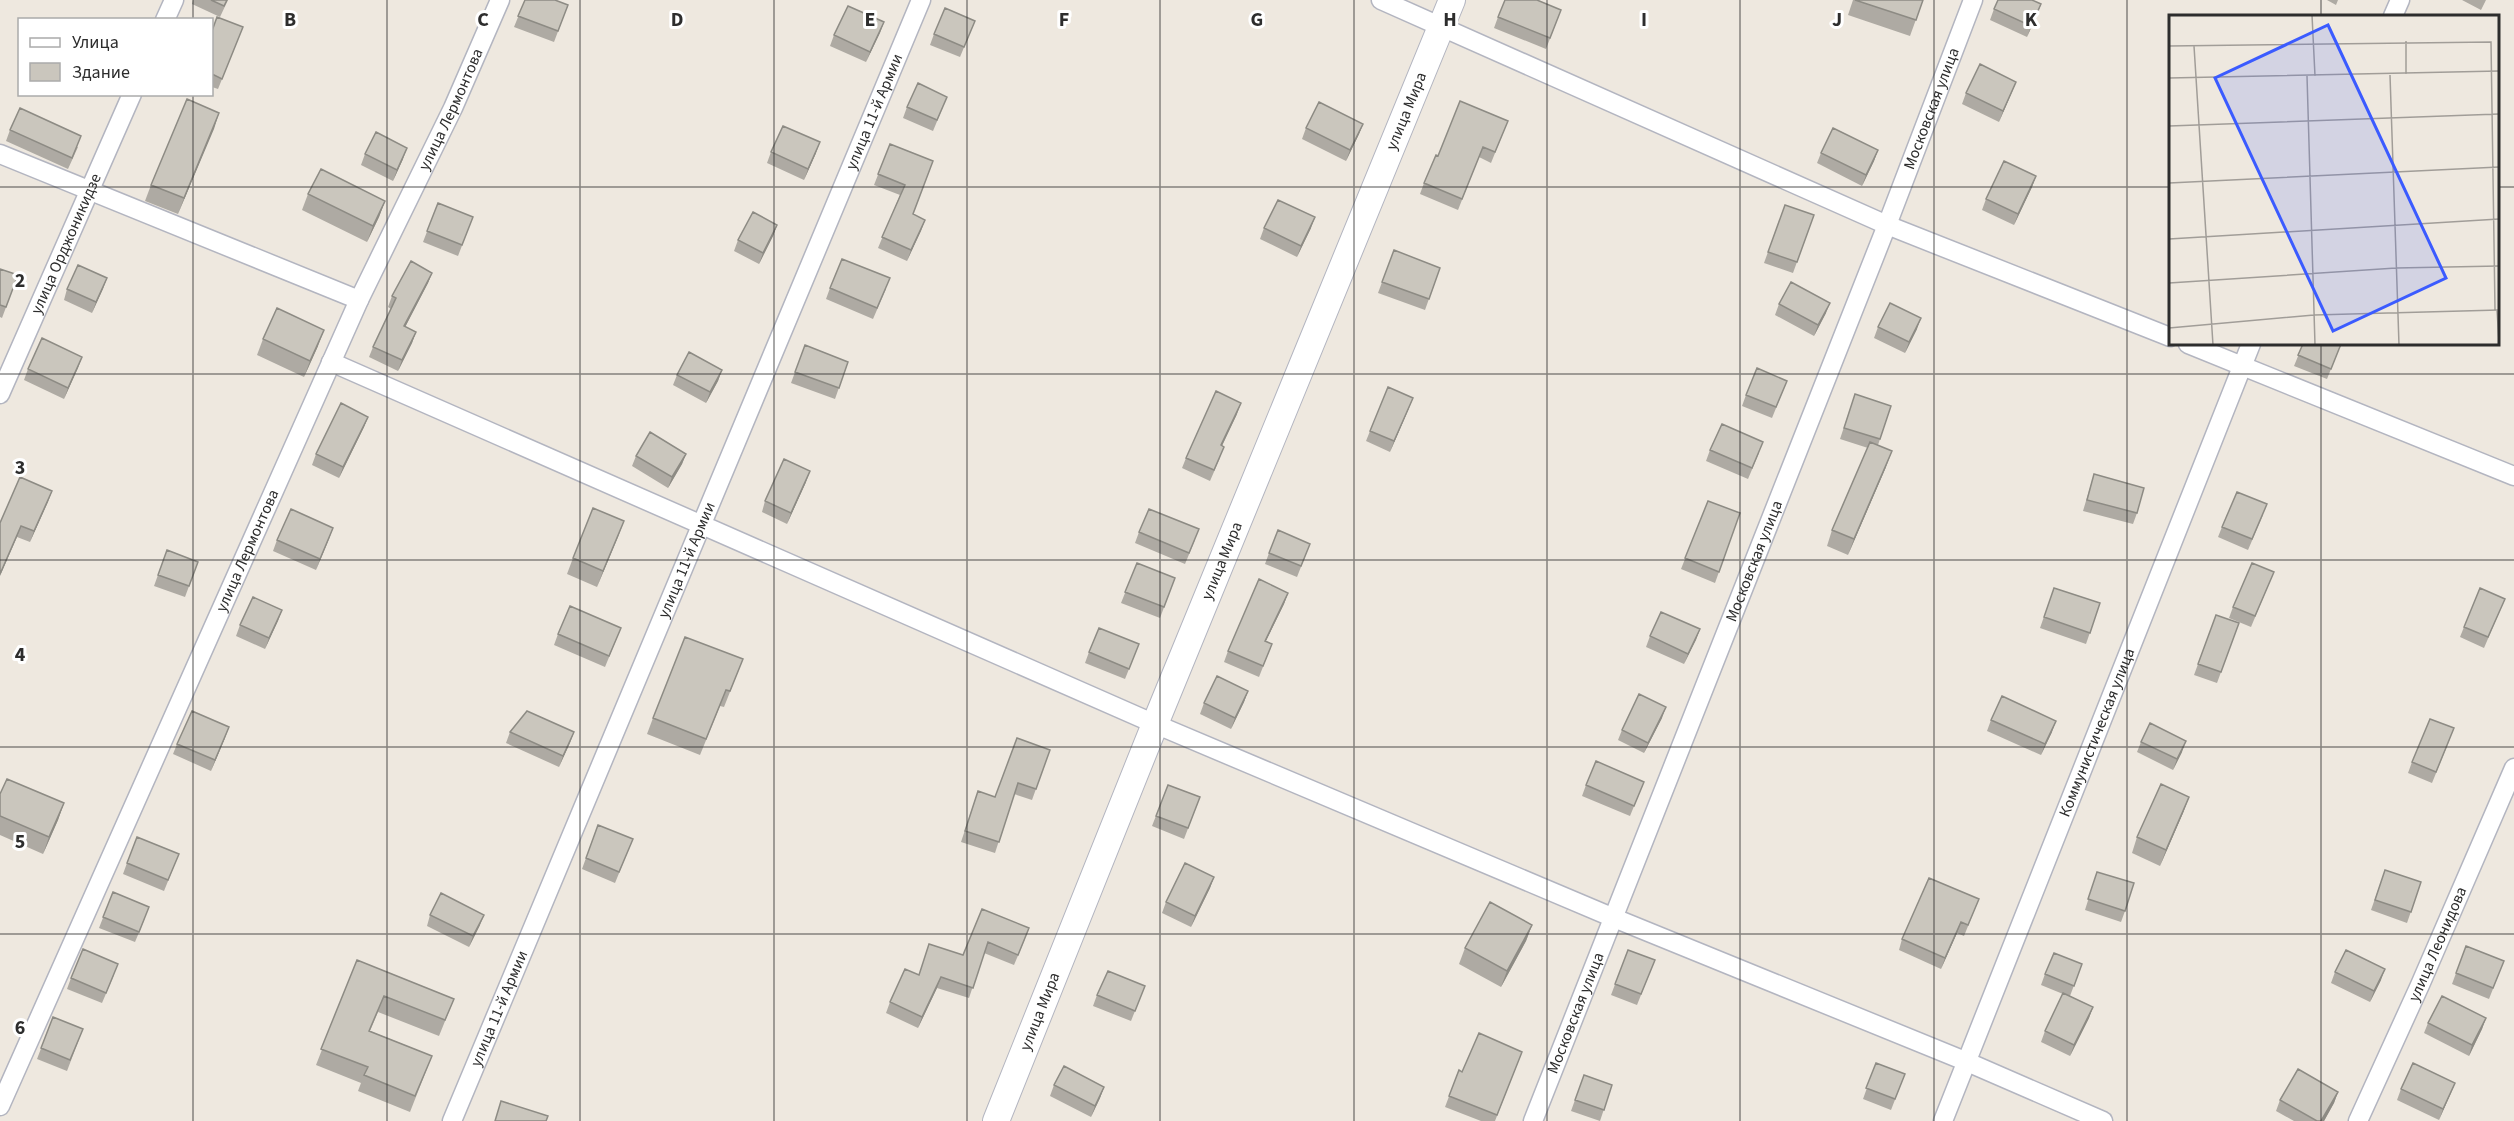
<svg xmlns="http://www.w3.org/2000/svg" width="2514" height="1121" font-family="'Source Sans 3',sans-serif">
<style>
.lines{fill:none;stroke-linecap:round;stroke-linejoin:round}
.street-casing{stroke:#b3b5c0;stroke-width:21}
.secondary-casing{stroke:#b3b5c0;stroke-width:28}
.street{stroke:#fff;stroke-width:18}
.secondary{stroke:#fff;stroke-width:26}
.wall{fill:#aeaaa3}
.shaded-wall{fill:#8d8b84}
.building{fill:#cac6bd;stroke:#8d8b84;stroke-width:1.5}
.grid{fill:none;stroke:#2d2d2d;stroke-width:1.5;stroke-opacity:0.55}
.labels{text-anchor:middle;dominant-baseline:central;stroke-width:6;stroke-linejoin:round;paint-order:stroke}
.street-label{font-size:16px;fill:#2d2d2d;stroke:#fff}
.inset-road{fill:none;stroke:#a19d98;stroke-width:1.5}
.view{fill:#3b5bff;fill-opacity:0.15;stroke:#3b5bff;stroke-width:3}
.inset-edge{fill:none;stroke:#2d2d2d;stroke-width:3}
.grid-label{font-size:20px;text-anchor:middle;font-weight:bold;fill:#2d2d2d;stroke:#fff;stroke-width:6;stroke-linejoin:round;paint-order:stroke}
</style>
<rect width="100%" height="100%" fill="#eee8df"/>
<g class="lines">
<defs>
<g id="street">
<path d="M1381,0L1887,225L2170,337"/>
<path d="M2393,16L2400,0"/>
<path d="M165,20L174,0"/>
<path d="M0,154L359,300"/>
<path d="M2188,344L2514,476"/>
<path d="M331,362L1155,724L1614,918L1965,1061L2103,1121"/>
<path id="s1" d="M0,394L132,94"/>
<path id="s2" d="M0,1106L359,300L453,108L500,0"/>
<path id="s3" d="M452,1121L921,0"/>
<path id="s4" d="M1533,1121L1887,225L1973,0"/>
<path id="s5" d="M1943,1121L2251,344"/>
<path id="s6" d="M2358,1121L2420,985L2514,768"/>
</g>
<g id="secondary">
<path id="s7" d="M996,1121L1155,724L1452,0"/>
</g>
</defs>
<use href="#street" class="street-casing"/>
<use href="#secondary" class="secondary-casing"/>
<use href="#street" class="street"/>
<use href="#secondary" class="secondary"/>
</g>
<path class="wall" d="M193,0H228L220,17L192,4Z
M525,0L568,5L554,42L514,27Z
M1853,0H1923L1910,36L1848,15Z
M2327,0H2338L2336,5Z
M2462,0H2486L2481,10Z
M2041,4L2027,37L1990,20L1994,9Z
M1561,10L1546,49L1494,28L1498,17Z
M975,21L960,57L930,45L934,34Z
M884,22L866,62L830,46L834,35Z
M243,27L218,89L212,87V31Z
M2016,82L1999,122L1962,104L1966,93Z
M907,107H943L933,131L903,118Z
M219,113L178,214L145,201L151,185Z
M1508,121L1491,163L1479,157L1458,210L1420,194L1424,183L1438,156Z
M1363,124L1359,134L1346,161L1302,139L1306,128Z
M10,130L78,147L68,169L6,141Z
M890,144L933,161L913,214L925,220L907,261L878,248L900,195L874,185Z
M1878,150L1874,161L1862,186L1817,163L1821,153Z
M771,152L816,153L804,180L767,163Z
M365,154L403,159L393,181L361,165Z
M2036,176L2032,187L2014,225L1982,210L1986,199Z
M308,194L385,201L379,217L367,242L302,210Z
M438,203L473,217L458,256L423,242Z
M1785,205L1814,215L1793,273L1764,263Z
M777,225L773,236L759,264L734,251L738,240Z
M1264,228H1311L1297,257L1260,239Z
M1394,250L1440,268L1425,310L1378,293Z
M0,269L18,275L2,318L0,317Z
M432,273L428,283L405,327L416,332L412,343L398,371L369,357L373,347L391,309L388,307L392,296Z
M107,278L92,313L64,300L67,289Z
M830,288L886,289L873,319L826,299Z
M1779,304L1826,313L1814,336L1775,315Z
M1878,327L1917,329L1905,353L1874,338Z
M263,339L318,346L304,377L257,355Z
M2303,344H2341L2327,379L2294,366Z
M805,345L848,362L835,399L791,383Z
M82,357L64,399L24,380L28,369Z
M722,370L718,381L706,403L673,385L677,375Z
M1787,381L1772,418L1742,406L1746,395Z
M1855,394L1891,406L1878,445L1886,467L1848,555L1827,546L1832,530L1868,448L1840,439Z
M1409,408L1390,452L1366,441L1370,431Z
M1237,414L1222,446L1220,458L1210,481L1182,468L1186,458Z
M368,417L364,427L339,478L312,465L316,454Z
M1710,450L1759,453L1748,479L1706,461Z
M686,454L682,464L668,488L632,466L636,456Z
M2094,474L2137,513L2133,524L2083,511Z
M806,482L787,524L762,512L765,501Z
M52,491L30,542L17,537L0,523Z
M1708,501L1740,513L1715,583L1681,569Z
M2263,515L2248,550L2218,537L2222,527Z
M624,521L597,587L567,574L573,558Z
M333,528L316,570L273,551L277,540Z
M1139,532L1195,540L1185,564L1135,543Z
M1310,544L1297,577L1265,564L1269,553Z
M167,550L198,562L185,597L154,586Z
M1137,563L1175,578L1160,618L1121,603Z
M2274,572L2251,627L2229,618L2233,607Z
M2054,588L2100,603L2086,644L2040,628Z
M1288,593L1284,604L1266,641L1272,644L1259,677L1224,662L1228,651Z
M2505,599L2484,648L2460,637L2464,627Z
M282,610L265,649L236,636L240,625Z
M2216,615L2239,623L2217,683L2194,675Z
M621,628L605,667L554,645L558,634Z
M1700,629L1684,664L1646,647L1650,636Z
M1139,644L1125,679L1085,663L1089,652Z
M743,659L724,707L720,706L700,755L647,734L653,718Z
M1248,691L1244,702L1231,729L1200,714L1204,703Z
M1662,718L1644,753L1618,740L1622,730Z
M1991,720L2052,732L2041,755L1987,731Z
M510,732H574L559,767L506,743Z
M225,738L211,771L173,754L177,744Z
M2450,739L2432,783L2408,773L2412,762Z
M2141,742L2182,752L2173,770L2137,752Z
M1050,750L1032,800L1014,794L995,853L961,842L978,791L995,797Z
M1644,782L1630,816L1582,796L1586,785Z
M1168,785L1200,797L1184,839L1152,826Z
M0,794L64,803L58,820L43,854L0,835Z
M2189,797L2183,813L2160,866L2132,853L2137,837Z
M598,825L633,839L615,883L582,869Z
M179,854L164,891L123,874L127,863Z
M2385,870L2421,882L2407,923L2371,910Z
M2097,872L2125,911L2121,922L2085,910Z
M1214,877L1210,888L1191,927L1162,913L1166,902Z
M113,892L145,918L135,942L99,928Z
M1979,899L1964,936L1957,933L1941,969L1899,950L1902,939Z
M982,909L1025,939L1014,965L984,953L969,998L937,988L918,1028L886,1013L890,1002L919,975L963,955Z
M430,915L480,925L469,947L427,926Z
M1532,925L1526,941L1501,987L1459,964L1465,948Z
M2466,946L2504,961L2489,999L2452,984Z
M1628,950L1655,960L1637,1005L1611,995Z
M357,960L454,999L439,1036L378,1012L370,1031L432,1056L410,1112L358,1091L361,1083L316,1065Z
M2082,964L2070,996L2093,1007L2089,1018L2070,1056L2041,1042L2045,1031L2063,994L2041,985L2045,974Z
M2335,972L2381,980L2370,1002L2331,983Z
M114,975L102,1003L67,989L71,978Z
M1145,986L1131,1021L1093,1006L1097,995Z
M53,1017L83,1029L67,1071L37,1059Z
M2486,1018L2482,1029L2469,1056L2424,1033L2428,1023Z
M1522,1052L1495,1121H1481L1445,1107L1459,1070L1462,1072Z
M1876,1063L1905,1074L1891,1110L1863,1099Z
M1584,1075L1612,1085L1600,1121L1571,1111Z
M2455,1083L2439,1120L2397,1100L2401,1089Z
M1054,1085L1104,1087L1100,1098L1091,1117L1050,1096Z
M2338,1092L2334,1103L2324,1121H2294L2276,1111L2280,1100Z"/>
<path class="shaded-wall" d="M2041,4L2037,15L2027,37L2031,26Z
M884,22L880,33L866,62L870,52Z
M2016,82L2012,92L1999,122L2003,111Z
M219,113L214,129L178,214L184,198Z
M1363,124L1359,134L1346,161L1350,150Z
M820,142L816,153L804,180L808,169Z
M407,148L403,159L393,181L397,170Z
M1878,150L1874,161L1862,186L1866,175Z
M2036,176L2032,187L2014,225L2018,214Z
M385,201L379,217L367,242L373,226Z
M1315,217L1311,228L1297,257L1301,246Z
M925,220L921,231L907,261L911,250Z
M777,225L773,236L759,264L763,253Z
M432,273L428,283L400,337L404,326Z
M107,278L103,289L92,313L96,302Z
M1830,303L1826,313L1814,336L1818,325Z
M1921,318L1917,329L1905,353L1909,342Z
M324,330L318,346L304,377L310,361Z
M416,332L412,343L398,371L402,360Z
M82,357L78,368L64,399L68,388Z
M722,370L718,381L706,403L710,392Z
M1413,398L1409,408L1390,452L1394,441Z
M1241,403L1237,414L1217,456L1221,445Z
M368,417L364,427L339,478L343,467Z
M1892,451L1886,467L1848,555L1854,539Z
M686,454L682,464L668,488L672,477Z
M810,471L806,482L787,524L791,513Z
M52,491L48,502L30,542L34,531Z
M624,521L618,537L597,587L603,571Z
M21,526L17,537L0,576V574Z
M333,528L329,539L316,570L320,559Z
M1288,593L1284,604L1261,651L1265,641Z
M282,610L278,621L265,649L269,638Z
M1700,629L1696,640L1684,664L1688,654Z
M1248,691L1244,702L1231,729L1235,718Z
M1666,707L1662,718L1644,753L1648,743Z
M2056,721L2052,732L2041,755L2045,744Z
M229,727L225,738L211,771L215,760Z
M574,732L570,743L559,767L563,756Z
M2186,741L2182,752L2173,770L2177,759Z
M2189,797L2183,813L2160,866L2166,850Z
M64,803L58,820L43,854L49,837Z
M1214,877L1210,888L1191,927L1195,916Z
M484,915L480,925L469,947L473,936Z
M1961,922L1957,933L1941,969L1945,958Z
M1532,925L1526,941L1501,987L1507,971Z
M2385,969L2381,980L2370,1002L2374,991Z
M941,977L937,988L918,1028L922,1017Z
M2093,1007L2089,1018L2070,1056L2074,1045Z
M2486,1018L2482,1029L2469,1056L2472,1045Z
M2455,1083L2451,1093L2439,1120L2443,1109Z
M1104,1087L1100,1098L1091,1117L1095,1106Z
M2338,1092L2334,1103L2324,1121H2321Z"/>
<path class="building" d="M211,0H227L224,6Z
M525,0H555L568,5L558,31L518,16Z
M1505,0H1537L1561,10L1550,38L1498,17Z
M1855,0H1923L1916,20Z
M1998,0H2032L2041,4L2031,26L1994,9Z
M848,6L884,22L870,52L834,35Z
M945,8L975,21L964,47L934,34Z
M217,17L243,27L222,79L212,74V31Z
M1980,64L2016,82L2003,111L1966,93Z
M918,83L947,97L937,120L907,107Z
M187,99L219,113L184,198L151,185Z
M1460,101L1508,121L1495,152L1483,147L1462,199L1424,183L1436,155L1438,156Z
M1319,102L1363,124L1350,150L1306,128Z
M20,108L81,136L72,158L10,130Z
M783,126L820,142L808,169L771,152Z
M1833,128L1878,150L1866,175L1821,153Z
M376,132L407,148L397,170L365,154Z
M890,144L933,161L913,214L925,220L911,250L882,237L905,185L878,174Z
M2004,161L2036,176L2018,214L1986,199Z
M321,169L385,201L373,226L308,194Z
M1278,200L1315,217L1301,246L1264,228Z
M438,203L473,217L462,245L427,231Z
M1785,205L1814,215L1797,262L1768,252Z
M753,212L777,225L763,253L738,240Z
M1394,250L1440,268L1429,299L1382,282Z
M842,259L890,278L877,308L830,288Z
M411,261L432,273L404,326L416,332L402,360L373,347L396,298L392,296Z
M78,265L107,278L96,302L67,289Z
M0,269L18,275L6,307L0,305Z
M1791,282L1830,303L1818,325L1779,304Z
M1890,303L1921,318L1909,342L1878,327Z
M277,308L324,330L310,361L263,339Z
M42,338L82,357L68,388L28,369Z
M2303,344H2341L2331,369L2298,355Z
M805,345L848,362L839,388L795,372Z
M689,352L722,370L710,392L677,375Z
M1757,368L1787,381L1776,407L1746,395Z
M1388,387L1413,398L1394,441L1370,431Z
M1216,391L1241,403L1221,445L1224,447L1214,470L1186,458Z
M1855,394L1891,406L1880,439L1844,428Z
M341,403L368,417L343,467L316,454Z
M1722,424L1763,442L1752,468L1710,450Z
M650,432L686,454L672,477L636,456Z
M1870,442L1892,451L1854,539L1832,530Z
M784,459L810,471L791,513L765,501Z
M2094,474L2144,488L2137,513L2087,500Z
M20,477L52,491L34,531L21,526L0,574V523Z
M2237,492L2267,504L2252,539L2222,527Z
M1708,501L1740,513L1719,572L1685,558Z
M593,508L624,521L603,571L573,558Z
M291,509L333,528L320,559L277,540Z
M1149,509L1199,529L1189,553L1139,532Z
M1278,530L1310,544L1301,566L1269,553Z
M167,550L198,562L189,586L158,575Z
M1137,563L1175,578L1164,607L1125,592Z
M2252,563L2274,572L2255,616L2233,607Z
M1259,579L1288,593L1265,641L1272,644L1263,666L1228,651Z
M2054,588L2100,603L2090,633L2044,617Z
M2480,588L2505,599L2488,637L2464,627Z
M253,597L282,610L269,638L240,625Z
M570,606L621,628L609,656L558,634Z
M1661,612L1700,629L1688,654L1650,636Z
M2216,615L2239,623L2221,672L2198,664Z
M1099,628L1139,644L1129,669L1089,652Z
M685,637L743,659L730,691L726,690L706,739L653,718Z
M1217,676L1248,691L1235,718L1204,703Z
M1639,694L1666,707L1648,743L1622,730Z
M2002,696L2056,721L2045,744L1991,720Z
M192,711L229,727L215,760L177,744Z
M527,711L574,732L563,756L510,732Z
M2430,719L2454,728L2436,772L2412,762Z
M2150,723L2186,741L2177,759L2141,742Z
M1017,738L1050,750L1036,789L1018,783L999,842L965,831L978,791L995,797Z
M1596,761L1644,782L1634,806L1586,785Z
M7,779L64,803L49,837L0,816V794Z
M2161,784L2189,797L2166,850L2137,837Z
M1168,785L1200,797L1188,828L1156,816Z
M598,825L633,839L619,872L586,858Z
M137,837L179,854L168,880L127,863Z
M1185,863L1214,877L1195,916L1166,902Z
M2385,870L2421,882L2411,912L2375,900Z
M2097,872L2134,883L2125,911L2088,899Z
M1929,878L1979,899L1968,925L1961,922L1945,958L1902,939Z
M113,892L149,907L139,932L103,917Z
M441,893L484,915L473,936L430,915Z
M1490,902L1532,925L1507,971L1465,948Z
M982,909L1029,928L1018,955L988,942L973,988L941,977L922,1017L890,1002L905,969L919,975L929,944L963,955Z
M2466,946L2504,961L2493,988L2456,973Z
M83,949L118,964L106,993L71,978Z
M1628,950L1655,960L1641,994L1615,984Z
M2346,950L2385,969L2374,991L2335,972Z
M2054,953L2082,964L2074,986L2045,974Z
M357,960L454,999L445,1020L384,996L369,1031L432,1056L415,1096L364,1075L368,1067L321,1049Z
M1108,971L1145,986L1135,1011L1097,995Z
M2063,993L2093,1007L2074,1045L2045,1031Z
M2442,996L2486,1018L2472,1045L2428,1023Z
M53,1017L83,1029L70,1060L41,1048Z
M1479,1033L1522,1052L1497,1115L1449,1096L1459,1070L1462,1072Z
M1876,1063L1905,1074L1895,1099L1866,1088Z
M2413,1063L2455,1083L2443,1109L2401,1089Z
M1064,1066L1104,1087L1095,1106L1054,1085Z
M2298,1069L2338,1092L2321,1121H2317L2280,1100Z
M1584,1075L1612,1085L1604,1110L1575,1100Z
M501,1101L548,1116L546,1121H495Z"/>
<path class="grid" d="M193,0V20M387,0V1121M580,0V1121M774,0V1121M967,0V1121M1160,0V1121M1354,0V1121M1547,0V1121M1740,0V1121M1934,0V1121M2127,0V1121M2321,0V16M193,94V1121M0,187H2170M2498,187H2514M2321,344V1121M0,374H2514M0,560H2514M0,747H2514M0,934H2514"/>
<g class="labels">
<g class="street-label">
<text stroke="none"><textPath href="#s4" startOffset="1088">Московская улица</textPath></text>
<text stroke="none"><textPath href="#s2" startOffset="1094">улица Лермонтова</textPath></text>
<text stroke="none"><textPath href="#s7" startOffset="1090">улица Мира</textPath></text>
<text stroke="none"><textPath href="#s3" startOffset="1094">улица 11-й Армии</textPath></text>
<text stroke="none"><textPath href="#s1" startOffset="164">улица Орджоникидзе</textPath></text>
<text stroke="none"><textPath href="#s2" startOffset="608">улица Лермонтова</textPath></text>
<text stroke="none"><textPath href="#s3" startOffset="608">улица 11-й Армии</textPath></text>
<text stroke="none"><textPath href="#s7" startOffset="604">улица Мира</textPath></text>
<text stroke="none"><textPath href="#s4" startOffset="602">Московская улица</textPath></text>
<text stroke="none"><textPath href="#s5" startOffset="418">Коммунистическая улица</textPath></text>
<text stroke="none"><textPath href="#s6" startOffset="194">улица Леонидова</textPath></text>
<text stroke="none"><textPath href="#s3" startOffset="122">улица 11-й Армии</textPath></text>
<text stroke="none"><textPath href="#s7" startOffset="118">улица Мира</textPath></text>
<text stroke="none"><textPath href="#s4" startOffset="116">Московская улица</textPath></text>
</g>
</g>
<g transform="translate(2169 15)">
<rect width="330" height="330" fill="#eee8df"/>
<path class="inset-road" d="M143,0L146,61M237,26V59M0,31L322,27L326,295M25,31L44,330M221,60L230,330M138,61L146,330M0,63L330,56M0,111L330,99M0,168L330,152M0,224L330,204M0,268L227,253L330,251M328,295L330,327M0,313L145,300L330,295"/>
<path class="view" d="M159,10L277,263L164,316L46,63Z"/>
<rect width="330" height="330" class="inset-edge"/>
</g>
<g class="grid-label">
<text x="290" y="26">B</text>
<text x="483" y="26">C</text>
<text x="677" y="26">D</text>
<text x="870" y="26">E</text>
<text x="1064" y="26">F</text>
<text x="1257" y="26">G</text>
<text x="1450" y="26">H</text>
<text x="1644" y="26">I</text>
<text x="1837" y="26">J</text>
<text x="2031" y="26">K</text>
<text x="20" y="287">2</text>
<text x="20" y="474">3</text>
<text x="20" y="661">4</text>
<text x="20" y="848">5</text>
<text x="20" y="1034">6</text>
</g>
<rect x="18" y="18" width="195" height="78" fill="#ffffff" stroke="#ababab" stroke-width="1.5"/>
<rect x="30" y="38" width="30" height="9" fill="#ffffff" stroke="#ababab" stroke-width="1.5"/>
<text x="72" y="48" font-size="18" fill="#2d2d2d">Улица</text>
<rect x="30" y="63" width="30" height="18" fill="#cac6bd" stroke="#ababab" stroke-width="1.5"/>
<text x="72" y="78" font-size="18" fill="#2d2d2d">Здание</text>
</svg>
